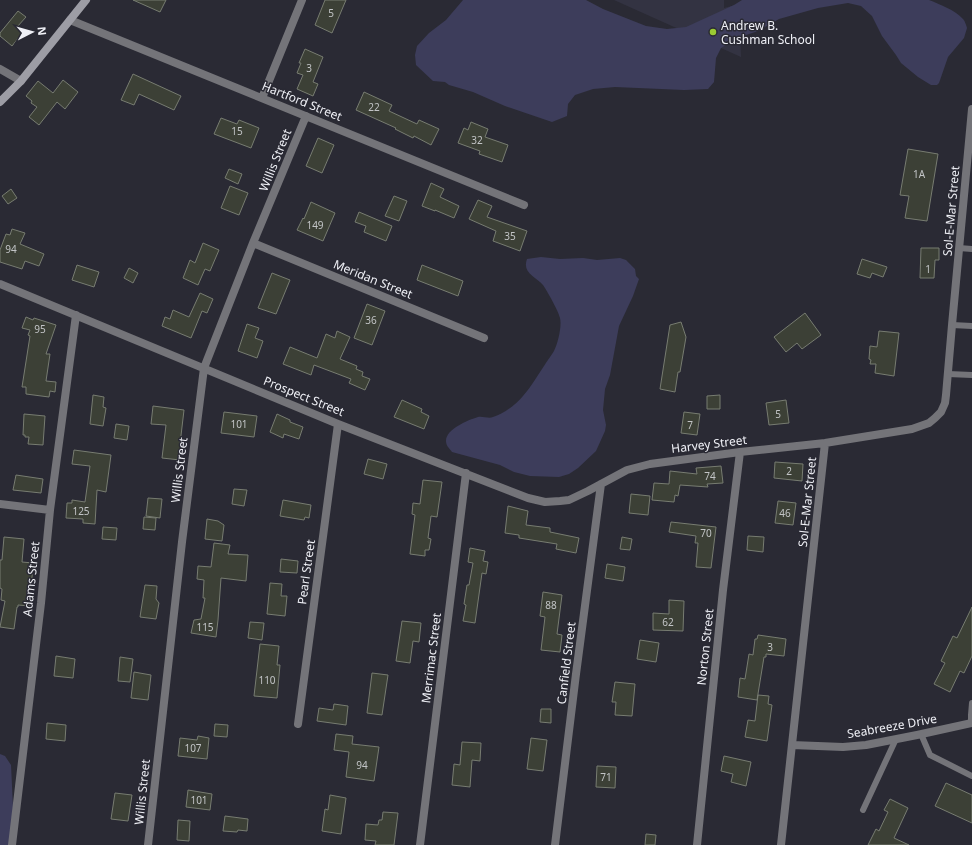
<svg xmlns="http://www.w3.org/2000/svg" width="972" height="845" font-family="'Noto Sans',sans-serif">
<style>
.built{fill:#333342}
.green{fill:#3d3d5b}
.building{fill:#3c4036;stroke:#777c71}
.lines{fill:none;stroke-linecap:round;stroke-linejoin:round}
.lane{stroke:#747479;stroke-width:6}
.street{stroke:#747479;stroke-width:8}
.secondary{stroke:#9d9da5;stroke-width:8}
.poi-dot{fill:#9bcb33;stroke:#2a2a34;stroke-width:1.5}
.labels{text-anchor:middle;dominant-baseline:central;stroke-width:3;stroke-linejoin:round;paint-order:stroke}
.number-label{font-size:10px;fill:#c2c4c6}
.poi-label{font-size:12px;fill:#eff0f6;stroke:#2a2a34;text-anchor:start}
.street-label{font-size:12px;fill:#eff0f6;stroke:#2a2a34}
</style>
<rect width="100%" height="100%" fill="#2a2a34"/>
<path class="built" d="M614,0H724V8L739,4L741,57Z"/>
<path class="green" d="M463,0H586L603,9L646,26L667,29L686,27L734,5L742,0H929C939,4 955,10 963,19C965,21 966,25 967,28L964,38L948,57L939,83L937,85H931L918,77L901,63L896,55L882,36L872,16L861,6L848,3L818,8L779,19L758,31L737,38L721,48L716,58L714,82L708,89L684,90L615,87L593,89L575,95L568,104L567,116L552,122L505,106L473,92L449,85L445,82L433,81L416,65L415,55L417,46L429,33L446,20Z
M541,257L560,259L583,258L597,260L620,258L626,260L635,269L636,276L639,279L633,296L619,326L610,375L605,389L603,410L606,425L605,431L596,451L578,468L569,474L559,477L530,476L514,472L500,465L452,452C450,449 446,446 446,441C446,429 468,420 478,417C483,416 489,419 493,417C503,414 517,404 523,396C531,387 537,376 544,366C547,361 551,356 554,351C558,343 562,326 560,318C558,310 547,291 543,285C535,276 522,273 527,259Z
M0,754L5,756L11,765L13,807L10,845H0Z"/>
<path class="building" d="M133,0H166L160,12Z
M325,0H346L332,33L315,25Z
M18,11L26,17L17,27L23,32L12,46L0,36V33Z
M305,49L323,57L313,82L318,84L313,96L297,89L303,75L297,73L301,63H299Z
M133,74L181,96L174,110L139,94L134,105L121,100Z
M63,80L78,92L65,109L57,102L39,125L29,117L37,107L31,103L32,101L26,96L38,81L53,93Z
M364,92L392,105L389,111L417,124L419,120L439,129L431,145L414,136L413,138L395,129L396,128L356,110Z
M221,118L237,124L239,120L259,128L251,148L214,134Z
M471,122L488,129L485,137L508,145L502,162L479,154L480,151L458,143L464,128L468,130Z
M318,138L334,145L322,173L306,166Z
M908,149L938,154L927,221L905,218L909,196L900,195Z
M229,169L242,174L238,184L225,178Z
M431,183L444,189L440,197L459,206L454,218L435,210V211L422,206Z
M230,186L248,193L239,215L221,208Z
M11,189L17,198L8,204L2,196Z
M394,196L407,201L399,221L385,216Z
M478,200L492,206L487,217L527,231L520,251L493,241L496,231L469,219Z
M311,202L335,213L323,241L297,230L303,218L304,219Z
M359,212L392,226L386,241L364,232L366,226L355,222Z
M12,229L25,233L20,244L44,254L39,266L25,261L22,269L0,262V250L6,234L10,235Z
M203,243L219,250L210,271L205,269L198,285L183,278L190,260L195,263Z
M921,248H939V260H935L934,278H920Z
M862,259L887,267L883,277L872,273L870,278L857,274Z
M77,265L99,272L94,287L72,280Z
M422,265L463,281L458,296L417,280Z
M129,268L138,273L133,283L124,278Z
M272,273L290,280L276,314L258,308Z
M200,293L213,299L207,313L202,311L191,338L162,326L165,317L170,319L173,310L189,317Z
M367,304L385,311L372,345L354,338Z
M805,313L821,335L802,349L797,343L786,352L774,337Z
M26,317L33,320L34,318L56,325L46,354H50L46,381L56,382L55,392L50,391L49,397L26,394V387H22L30,336L28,335L30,330L22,328Z
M681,322L686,337L680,372H678L675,392L660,389L670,325Z
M247,324L259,328L255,338L263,341L257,358L238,351Z
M337,331L350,337L340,359L357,366L356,369L363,372L362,376L370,379L365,390L349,383L351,379L314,365L311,375L283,364L290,347L317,358L326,334L335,338Z
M879,331L899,333L894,376L875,373L876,364H870L871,360L869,359L870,346L877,347Z
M93,395L104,397L103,407L106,408L103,426L90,424Z
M720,395V409H707V396Z
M402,400L422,409L421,412L429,416L424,429L394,417Z
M786,400L789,423L769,425L766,403Z
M153,406L184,410L180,444H182L180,460L162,458L166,425L151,424Z
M224,412L257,416L254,437L221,433Z
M684,412L700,414L697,435L681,433Z
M24,414L45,416L43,445L28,444L29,437H25V435H23Z
M277,414L290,420V422L303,427L299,439L284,434L283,438L270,432Z
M116,424L129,426L127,440L114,438Z
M74,450L111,455L106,492L97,490L95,524L83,523V519L66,518L67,503H72V500L85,502L90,466L72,464Z
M368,459L387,464L383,479L364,474Z
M775,462L803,464L802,481L774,478Z
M721,466L723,483L707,484L708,487L680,485L678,496L675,495L674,502L652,500L654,483L669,484L670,471L697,474L696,468Z
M16,475L43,479L41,493L13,490Z
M423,480L442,482L437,517L431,516L428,538L431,539L429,550H425V556L410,554L415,515L412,514L413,503L420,504Z
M234,489L247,490L244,506L232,504Z
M631,494L650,496L648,515L629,513Z
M148,498L162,499L160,518L146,516Z
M283,500L311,505L309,518L305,517L304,520L280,516Z
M778,501L796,503L793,525L775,523Z
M508,506L528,511L526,525L550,528V532L579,538L576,553L556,549L557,544L519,538V535L505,533Z
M144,517L156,518L155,530L143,529Z
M207,519L218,521L224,525L222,541L205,539Z
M671,522L716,527L711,568L696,567L698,543H695L696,536L669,532Z
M103,527L117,528L116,540L102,539Z
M748,536L764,537L763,552L747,550Z
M4,537L24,539L22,562L33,563L30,606L18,605V607H17L14,629L0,627L5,601L1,600L2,589L0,588V560H2Z
M622,537L632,539L630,550L620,549Z
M214,543L230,545L228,554L248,555L246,581L221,578L218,620L216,637L191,633L194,620L201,619L205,598H203L204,580L197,579L198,566L211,567Z
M470,548L485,551L483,561L488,562L486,574L482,573L475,623L463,621L466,605L464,604L467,585H469L473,563L468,562Z
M281,559L298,561L297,573L280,572Z
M607,564L625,567L623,581L605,578Z
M270,583L282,584L281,596H287L285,616L267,614Z
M145,585L157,586L156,599L159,603L156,619L140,617Z
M543,592L562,595L557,634L562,635L560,652L541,650L545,617L540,616Z
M669,600L684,601L683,631L653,630V613L669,614Z
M972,607V656L964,673L960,671L950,692L934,684L945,663L941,661L953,636L957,638Z
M402,621L421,623L419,642L413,641L410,663L396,661Z
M250,622L264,623L262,640L248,638Z
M758,635L786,639L784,656L766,654V657H764L757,700L738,697L740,678L745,679L749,654L753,655L755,639H757Z
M640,640L659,643L656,662L637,659Z
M260,644L279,646L277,665H280L277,698L254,696Z
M56,656L75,659L73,678L54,676Z
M120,657L133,659L130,682L118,681Z
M134,672L151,675L148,700L131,698Z
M372,673L388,675L382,715L367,713Z
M615,682L635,684L632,716L615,715L616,702H612Z
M758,695L769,696L768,704L772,705L767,741L745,737L748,720L755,721Z
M334,704L348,706L346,725L317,721L319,708L333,710Z
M541,709H551V723L540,722Z
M47,723L66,725L65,741L46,739Z
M215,724L228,725L227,737L214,736Z
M336,734L353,736L352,744L379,747L374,781L346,777L349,752L334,750Z
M198,736L209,738L207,759L178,756L180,738L197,740Z
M531,738L547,740L543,771L527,769Z
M462,742L481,743L480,761L472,760L470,787L452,785L454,764L460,765Z
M724,756L751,762L746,786L731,782L733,774L721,771Z
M597,766L616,767L615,788L596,787Z
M946,783L972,795V823L935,806Z
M188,790L212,794L210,810L186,807Z
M115,793L132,795L128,821L111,819Z
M330,795L346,798L341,834L322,831L325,809L328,810Z
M890,799L908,808L894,838L909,845H868L876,829L879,831L888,812L884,810Z
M383,812L398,813L394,845H375L376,841L365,840L366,824L378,825L379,820H382Z
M225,816L248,819L247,831L238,830L237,832L223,831Z
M178,820L190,821L189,841L177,840Z
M646,834L656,835L655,845H645Z"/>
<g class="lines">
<path class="lane" d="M959,248L972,249
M952,325L972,326
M948,374L972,375
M971,723V715L972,703
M921,734L930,755L972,776
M863,810L896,739"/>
<path class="street" d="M70,20L524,205
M0,69L21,81
M262,98L302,0
M253,243L484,338
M0,284L338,424L528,498L545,502L560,501L569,500L588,491L627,470L650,464L740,452L825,443L912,429L929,423L935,418L941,412L945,403L946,395L952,325L972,109
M0,504L50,510
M298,724L338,424
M792,745L843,747L866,745L917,735L972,723
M12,845L41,603L50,510L76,315
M148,845L182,542L204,368L253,243L306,116
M420,845L466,473
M555,845L576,674L601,484
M697,845L723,590L740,452
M781,845L825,443"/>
<path class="secondary" d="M0,102L21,81L86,0"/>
</g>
<circle class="poi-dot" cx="713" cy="32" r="4"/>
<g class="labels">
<g class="number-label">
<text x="331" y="13">5</text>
<text x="309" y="68">3</text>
<text x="374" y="107">22</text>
<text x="237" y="131">15</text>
<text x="477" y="140">32</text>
<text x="919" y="174">1A</text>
<text x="315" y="225">149</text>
<text x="510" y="236">35</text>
<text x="11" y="249">94</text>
<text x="928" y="269">1</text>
<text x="371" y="320">36</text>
<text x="40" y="329">95</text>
<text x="778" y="414">5</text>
<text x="239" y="424">101</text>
<text x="690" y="425">7</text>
<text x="789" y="471">2</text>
<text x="710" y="476">74</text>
<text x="81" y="511">125</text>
<text x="785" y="513">46</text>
<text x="706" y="533">70</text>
<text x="551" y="605">88</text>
<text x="668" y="622">62</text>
<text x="205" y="627">115</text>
<text x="770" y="647">3</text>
<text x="267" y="680">110</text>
<text x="193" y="748">107</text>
<text x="362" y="765">94</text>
<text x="606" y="777">71</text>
<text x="199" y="800">101</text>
</g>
<g class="poi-label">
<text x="721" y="25">Andrew B.<tspan x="721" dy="14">Cushman School</tspan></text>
</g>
<g class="street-label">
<text transform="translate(302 101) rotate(22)">Hartford Street</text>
<text transform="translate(275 160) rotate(-68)">Willis Street</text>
<text transform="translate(951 211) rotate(-85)">Sol-E-Mar Street</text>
<text transform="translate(373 279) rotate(22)">Meridan Street</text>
<text transform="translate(304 396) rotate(22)">Prospect Street</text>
<text transform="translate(709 444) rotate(-7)">Harvey Street</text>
<text transform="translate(179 470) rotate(-83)">Willis Street</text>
<text transform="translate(807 502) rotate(-84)">Sol-E-Mar Street</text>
<text transform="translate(306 572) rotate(-82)">Pearl Street</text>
<text transform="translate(31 579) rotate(-84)">Adams Street</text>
<text transform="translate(705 647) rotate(-84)">Norton Street</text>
<text transform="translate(431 658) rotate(-83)">Merrimac Street</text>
<text transform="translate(566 663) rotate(-83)">Canfield Street</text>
<text transform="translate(892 726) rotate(-10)">Seabreeze Drive</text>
<text transform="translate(142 792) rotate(-84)">Willis Street</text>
</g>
</g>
<g transform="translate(32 32) rotate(84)" stroke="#2a2a34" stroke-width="3" paint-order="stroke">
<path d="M0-3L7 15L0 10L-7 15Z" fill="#eff0f6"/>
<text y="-6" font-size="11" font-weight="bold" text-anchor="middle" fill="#eff0f6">N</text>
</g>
</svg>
